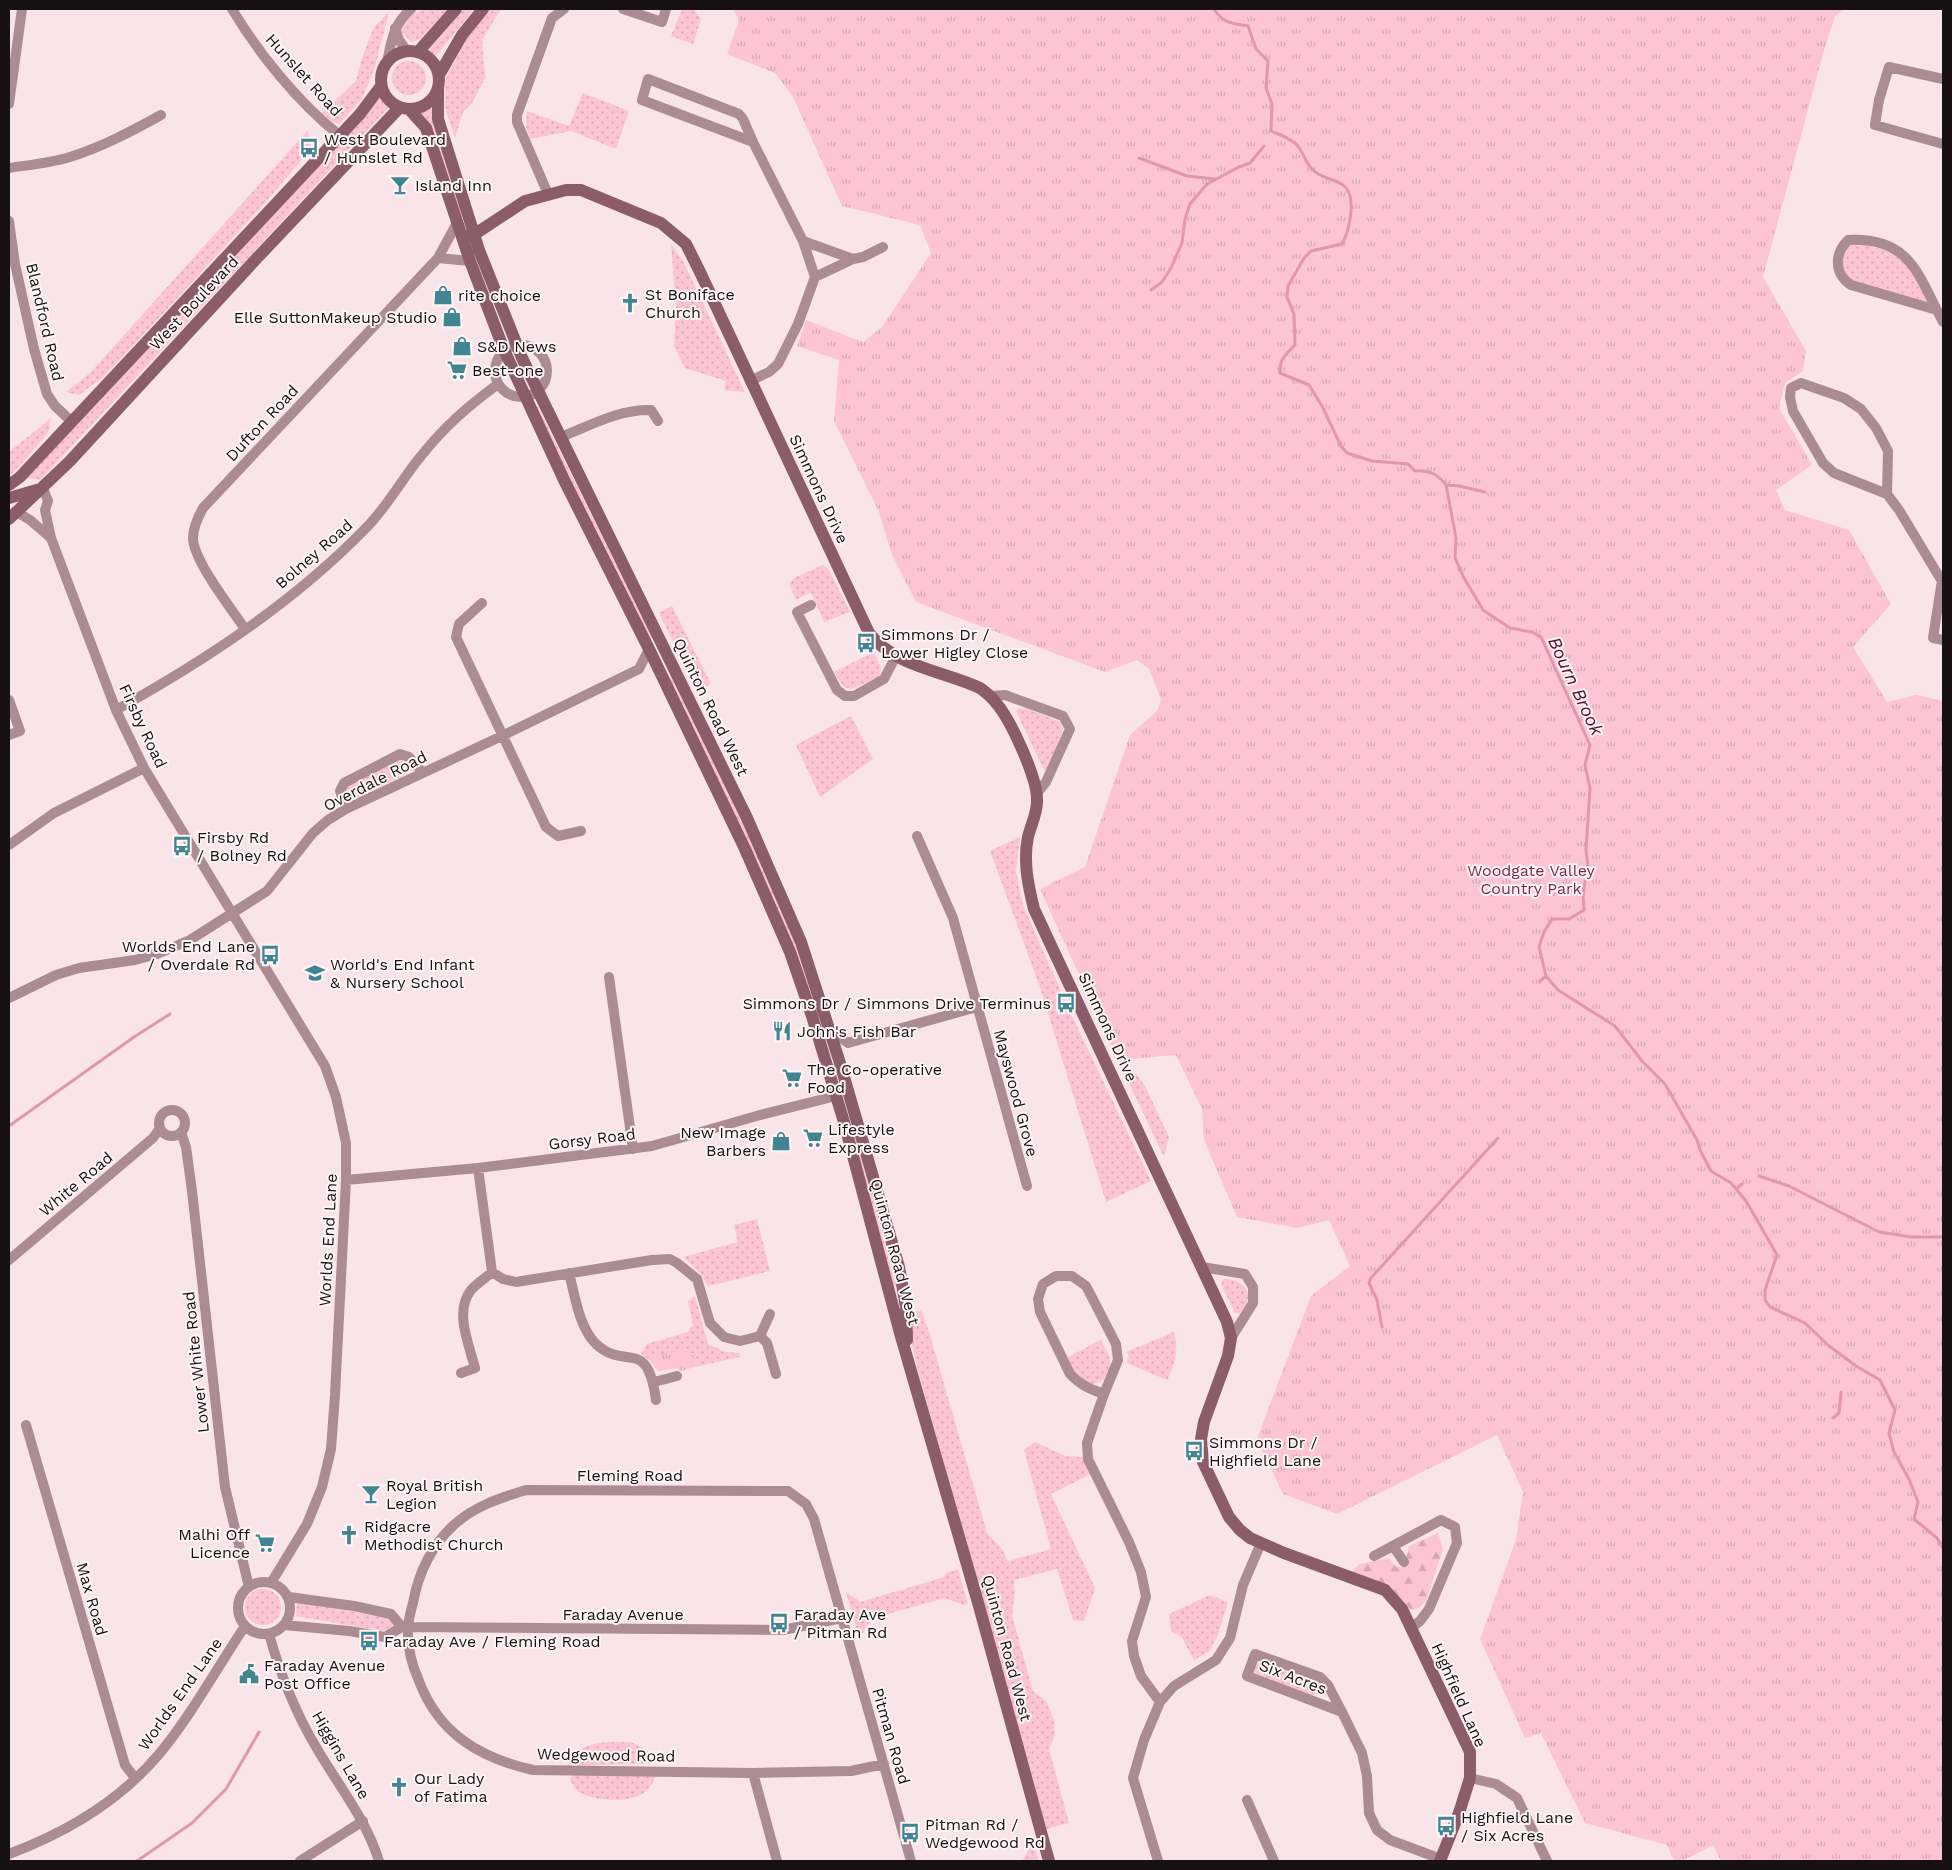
<svg xmlns="http://www.w3.org/2000/svg" width="1952" height="1870" font-family="'Work Sans',sans-serif">
<style>
.grass{fill:url(#grass-dots)}
.forest{fill:url(#forest-firs)}
.park{fill:url(#park-tufts)}
.lines{fill:none;stroke-linecap:round;stroke-linejoin:round}
.stream{stroke:#e197ae;stroke-width:3}
.street{stroke:#ab8b94;stroke-width:10}
.secondary{stroke:#8b5d6b;stroke-width:12}
.labels{text-anchor:middle;dominant-baseline:central;stroke-width:4;stroke-linejoin:round;paint-order:stroke}
.street-label{font-size:16px;fill:#181113;stroke:#fef5f7}
.poi-label{font-size:16px;fill:#181113;stroke:#fef5f7;text-anchor:start}
.park-label{font-size:16px;fill:#7d2749;stroke:#fef5f7}
.water-label{font-size:18px;font-style:italic;fill:#5c032e;stroke:#fef5f7}
</style>
<defs>
<pattern id="grass-dots" width="8" height="8" patternUnits="userSpaceOnUse" patternTransform="scale(1.25)"><rect width="8" height="8" fill="#fcc4d4"/><path d="M2 2h.1M6 6h.1" fill="none" stroke="#d7a7b5" stroke-width="1.8" stroke-linecap="round"/></pattern>
<pattern id="forest-firs" width="22" height="20" patternUnits="userSpaceOnUse" patternTransform="scale(1.25)"><rect width="22" height="20" fill="#fcc4d4"/><path d="M5 1l3.5 6h-7zM16 11l3.5 6h-7z" fill="#d7a7b5"/></pattern>
<pattern id="park-tufts" width="24" height="20" patternUnits="userSpaceOnUse" patternTransform="scale(1.25)"><rect width="24" height="20" fill="#fcc4d4"/><path d="M3 7l-1-3M5 7V3M7 7l1-3M15 17l-1-3M17 17v-4M19 17l1-3" fill="none" stroke="#d7a7b5"/></pattern>
</defs>
<rect width="100%" height="100%" fill="#f9e4ea"/>
<path class="grass" d="M423,9H448L419,40L411,42L400,30L404,19Z
M464,9H474L436,56L429,50Z
M490,9H501L482,40L485,78L472,103L463,112L455,138L445,108V80L466,40Z
M682,9H694L701,19L693,44L671,36Z
M389,12L375,67L362,99L339,124L331,121L322,113L356,81L363,55L374,27Z
M392 78a17 17 0 1 1 34 0a17 17 0 1 1-34 0Z
M583,93L629,111L616,149L571,131L530,139L526,126L527,111L569,126Z
M380,98L388,108L40,480L27,478Z
M431,106L463,215L461,218L418,113Z
M308,130L311,149L263,205L147,331L102,378L79,395L66,392L91,372Z
M1849,241L1902,254L1934,308L1843,278L1840,260Z
M671,244L684,263L745,392L724,390L726,381L685,368L674,346L676,308Z
M535,407H538L652,637L650,640L646,639Z
M51,418L48,433L23,462L9,476V452Z
M823,565L829,570L850,612L824,622L811,592L796,600L789,583L796,577Z
M672,606L711,684L698,692L659,613Z
M874,652L881,668L879,677L852,689L844,687L834,672Z
M668,677H671L754,846L795,940L819,1009L815,1010Z
M1020,708L1028,709L1060,722L1063,729L1053,761L1046,770H1044L1016,711Z
M851,716L873,759L820,797L796,745Z
M399,759L406,763L408,769L407,774L353,800H349C345,796 344,793 345,788Z
M1020,837L1016,871L1023,905L1069,1010L1151,1181L1106,1202L1040,987L990,851Z
M1118,1060L1136,1074L1145,1086L1169,1137L1164,1157Z
M849,1124L852,1125L896,1286L891,1287Z
M757,1219L770,1271L708,1286L700,1273L683,1257L738,1242L734,1225Z
M1224,1279C1237,1279 1243,1283 1249,1295L1245,1306L1239,1314L1235,1313L1221,1284Z
M695,1296L708,1344L726,1352L739,1353L740,1357L695,1367L693,1353L685,1355H659L653,1363L641,1354L647,1344L688,1332L693,1325L688,1301Z
M921,1310L929,1332L987,1533L1002,1549L1008,1561L1051,1549L1024,1450L1035,1442L1065,1456L1083,1457L1091,1474L1051,1494L1095,1588L1084,1621L1073,1620L1057,1569L1014,1580L1015,1592L1012,1615L1033,1691L1046,1701L1054,1720L1055,1735L1049,1749L1069,1823L1046,1829L919,1374L909,1333L912,1314Z
M1174,1332C1179,1348 1175,1365 1167,1380L1127,1363L1129,1356L1126,1352Z
M1101,1340C1104,1348 1112,1356 1110,1365C1105,1390 1083,1389 1072,1369C1070,1366 1069,1361 1068,1357Z
M958,1569L968,1604L963,1605L945,1598L873,1618L859,1638L846,1592L861,1602L944,1577L947,1573Z
M245 1607a18 18 0 1 1 36 0a18 18 0 1 1-36 0Z
M1210,1595L1228,1602L1218,1635L1210,1651L1194,1660L1181,1636L1171,1631L1169,1614Z
M297,1601L392,1619L396,1624L395,1629L387,1632L296,1616Z
M1260,1662L1315,1682L1318,1685L1317,1694L1310,1695L1255,1675L1253,1669L1255,1665Z
M630,1742C640,1746 652,1751 654,1763L568,1766C582,1738 603,1743 630,1742Z
M575,1774L656,1776C653,1783 648,1790 642,1794C629,1803 590,1801 578,1791C574,1788 572,1783 570,1778Z
M1034,1841L1038,1861H1022Z"/>
<path class="forest" d="M1438,1533L1443,1549L1426,1601L1419,1608L1411,1610L1384,1584L1352,1572L1359,1564L1389,1558L1396,1567H1404L1409,1546Z"/>
<path class="park" d="M733,9H1844L1835,16L1824,50L1763,277L1806,351L1803,371L1785,383L1779,408L1812,465L1776,490L1785,510L1849,530L1891,604L1853,647L1887,702L1917,695L1943,701V1861H1721L1713,1845L1682,1861H1674L1667,1845L1585,1823L1541,1733L1525,1738L1480,1639L1516,1540L1523,1492L1497,1435L1337,1514L1283,1494L1257,1439L1311,1296L1350,1266L1329,1220L1298,1228L1237,1217L1204,1140L1202,1109L1176,1055L1118,1060L1040,889L1085,867L1130,735L1158,710L1161,699L1149,669L1137,660L1105,672L916,602L892,555L879,512L834,421L839,360L797,346L806,320L863,342L882,327L931,253L920,225L842,206L793,97L775,73L727,54L739,20Z
M683,1349L685,1355L693,1353L695,1367L680,1371L678,1368L660,1371L656,1369L653,1363L659,1355Z"/>
<g class="lines">
<path class="stream" d="M1214,9C1224,24 1231,23 1248,26L1256,49L1268,61L1266,88L1272,104L1271,131C1280,135 1291,138 1298,146C1303,153 1306,163 1312,169C1321,179 1333,178 1343,185C1358,195 1349,232 1342,244L1311,251L1304,258L1288,286L1287,297L1294,314L1295,345C1286,354 1279,360 1280,373L1309,385L1322,406L1341,446L1347,453L1372,461L1408,464L1415,471C1429,470 1438,474 1446,485L1456,538L1455,558L1464,578L1483,610L1510,628L1532,632L1541,637L1590,745L1585,765L1590,788L1586,850L1588,865L1583,894L1584,910L1569,919H1552L1544,932L1539,947L1546,976L1558,990L1615,1026L1642,1061L1665,1084L1697,1140L1700,1150L1711,1171L1731,1183L1746,1201L1777,1255L1765,1290V1300L1770,1307L1805,1323L1829,1346L1856,1366L1880,1380L1895,1410L1889,1433L1894,1452L1909,1479L1918,1502L1914,1519L1937,1538L1943,1548
M1139,158L1187,176L1215,179
M1151,290L1162,282L1171,268L1182,243L1185,219L1190,204L1207,184L1239,167L1250,163L1264,146
M1446,485L1459,486L1485,492
M1540,981L1546,976
M9,1126L134,1037L170,1014
M1759,1176L1789,1186L1879,1232L1912,1237H1943
M1736,1189L1742,1184
M1382,1327L1377,1300L1369,1283L1371,1278L1498,1138
M1833,1418L1839,1413L1841,1392
M137,1861L192,1823L226,1789L259,1732"/>
<path class="street" d="M232,9C259,54 298,102 339,135
M623,9L662,22L666,9
M395,28L399,40L407,51
M387,62C392,39 393,25 411,9
M1943,79L1889,67L1879,100L1875,125L1943,144
M9,104L22,9
M9,168C29,165 50,163 70,157C102,147 132,131 161,115
M548,194L517,122V115L552,18L564,9
M9,221L15,264L34,349L47,394L55,406L71,421
M803,241L853,259L815,277
M438,258L470,261
M853,259L863,257L883,247
M1937,310L1851,285C1834,274 1834,254 1848,240C1911,237 1918,275 1943,322
M495 371a26 26 0 1 1 52 0a26 26 0 1 1-52 0Z
M750,381L769,372L778,364L798,324L815,277L803,241L753,142L642,100L648,79L739,114L743,119L753,142
M561,437C589,426 619,409 651,410L658,421
M43,488L48,501L45,510L51,538L116,710L144,768L325,1066L336,1097L346,1143V1180L335,1395L331,1449L322,1487L307,1524L271,1583
M1887,494L1888,451L1876,428L1861,409L1844,398L1801,383L1791,388L1790,397L1793,411L1823,463L1834,473L1887,494L1899,510L1943,583
M17,512L30,520L51,538
M1942,580L1933,638L1943,640
M482,603L459,624L456,637L546,827L558,836L581,831
M811,605L797,612L837,690L845,696H854L884,679L896,656
M245,629C231,608 193,560 193,538C193,528 198,517 203,508L438,258L457,223
M991,696L1005,695L1063,716L1070,729L1046,782L1037,793
M9,700L20,731L9,735
M116,710C206,660 294,602 366,528C387,507 402,479 421,456C445,426 467,407 498,384
M346,809L340,791L344,783L400,754L409,757L422,772
M917,836L953,918L1027,1186
M9,845L54,813L144,768
M609,977L633,1149
M9,998L56,975L79,968L135,960L157,954L190,940L267,891L313,833L328,820L346,809L504,735L639,669L649,649
M828,1028L848,1043
M848,1043L977,1007
M159 1123a13 13 0 1 1 26 0a13 13 0 1 1-26 0Z
M181,1132L186,1147L192,1191L225,1487L249,1587
M478,1168L492,1272L503,1279L516,1282L652,1260L670,1259L677,1263L697,1279L710,1323L724,1337L740,1341L760,1336L770,1314
M346,1180L478,1168L652,1146L760,1115L836,1096
M9,1260L153,1138L160,1128
M1202,1267L1245,1274L1253,1287V1303L1231,1338
M569,1273C575,1296 579,1327 596,1344C626,1372 647,1335 656,1400
M760,1336L767,1343L776,1374
M461,1373L475,1368C469,1344 454,1312 471,1290C477,1283 486,1278 492,1272
M654,1382L677,1376
M1104,1394L1118,1360L1116,1344L1086,1286L1072,1276H1056L1043,1284L1038,1299L1040,1312L1070,1374C1080,1385 1090,1389 1104,1394L1087,1443L1088,1459L1129,1542L1141,1572L1146,1597L1132,1641L1134,1656L1141,1676L1160,1702
M26,1425L125,1765L135,1778
M1393,1546L1404,1562
M1374,1556L1441,1520L1455,1527L1457,1543L1429,1609L1420,1621L1411,1628
M238 1608a26 26 0 1 1 52 0a26 26 0 1 1-52 0Z
M289,1597L354,1606L391,1614L402,1627
M284,1625L349,1631L385,1637L402,1627L783,1630L842,1618
M269,1634C280,1673 295,1712 316,1747C338,1785 366,1819 379,1861
M1342,1712L1328,1685L1320,1677L1255,1654L1247,1676L1342,1712L1362,1753L1367,1776L1369,1813L1377,1830L1390,1840L1441,1859
M884,1764L851,1771L753,1773L533,1770C480,1758 439,1734 419,1681C412,1665 407,1647 408,1629C408,1620 411,1611 413,1603C418,1574 432,1544 455,1524C475,1506 500,1498 526,1490L788,1491L806,1504L814,1519L911,1861
M753,1773L777,1861
M1470,1778L1496,1784L1517,1798L1547,1861
M1247,1800L1274,1861
M9,1854C65,1833 121,1800 160,1753C192,1714 217,1668 245,1626
M300,1861L363,1821
M1158,1861L1133,1778L1144,1740L1160,1702L1174,1686L1216,1660L1230,1638L1243,1585L1261,1543"/>
<path class="secondary" d="M381 80a29 29 0 1 1 58 0a29 29 0 1 1-58 0Z
M418,52L456,9
M439,75L462,35L483,9
M438,87V119L479,250L522,358L747,818L801,942L840,1063L899,1267L906,1307L907,1340
M409,109L426,128L470,261L504,350L564,480L649,649L745,849L790,952L812,1016L844,1122L900,1333L979,1606L1049,1861
M463,238L478,232L525,201L566,190H581L661,223L686,244L700,272L869,633C895,667 944,671 980,688C987,693 992,697 997,704C1011,721 1037,777 1037,799C1038,812 1031,824 1028,837C1023,861 1028,885 1034,909L1227,1322L1231,1338L1228,1356L1204,1422L1201,1439L1203,1462L1229,1517L1240,1530L1250,1538L1284,1553L1385,1590L1402,1609L1470,1752V1778L1459,1813L1440,1861
M9,485L20,477L360,114L381,86
M9,498L40,489
M9,519L70,461L257,258L400,107"/>
</g>
<defs>
<symbol id="bus-bare" viewBox="-9 -9 18 18"><path d="M-5-6H5V4H4V6H2V4H-2V6H-4V4H-5ZM-3.5-4V0h7V-4ZM-3.5 1.2v1.5H-2V1.2ZM2 1.2v1.5H3.5V1.2Z" fill="#418593" stroke="#fef5f7" stroke-width="2.5" paint-order="stroke"/></symbol>
<symbol id="bar-bare" viewBox="-9 -9 18 18"><path d="M-6-5H6L.8 .8V4.5H3.5V6h-7V4.5H-.8V.8Z" fill="#418593" stroke="#fef5f7" stroke-width="2.5" paint-order="stroke"/></symbol>
<symbol id="shop-bare" viewBox="-9 -9 18 18"><path d="M-5-2.5h2.3a2.7 3.5 0 0 1 5.4 0H5L5.5 6h-11ZM-1.5-2.5h3a1.5 2.3 0 0 0-3 0Z" fill="#418593" stroke="#fef5f7" stroke-width="2.5" paint-order="stroke"/></symbol>
<symbol id="church-bare" viewBox="-9 -9 18 18"><path d="M-1.2-6h2.4v3.5h3.3v2.4h-3.3V6h-2.4V-.1h-3.3v-2.4h3.3Z" fill="#418593" stroke="#fef5f7" stroke-width="2.5" paint-order="stroke"/></symbol>
<symbol id="supermarket-bare" viewBox="-9 -9 18 18"><path d="M-6-5.5h2.5l.6 2H6L4.5 2H-2.5L-4.4-4H-6ZM-1.5 3.2a1.3 1.3 0 1 0 .1 0ZM3 3.2a1.3 1.3 0 1 0 .1 0Z" fill="#418593" stroke="#fef5f7" stroke-width="2.5" paint-order="stroke"/></symbol>
<symbol id="school-bare" viewBox="-9 -9 18 18"><path d="M0-5L7-2L0 1L-7-2ZM-4 1L0 2.5L4 1V4Q0 6-4 4Z" fill="#418593" stroke="#fef5f7" stroke-width="2.5" paint-order="stroke"/></symbol>
<symbol id="restaurant-bare" viewBox="-9 -9 18 18"><path d="M-5-6h1v4h1v-4h1v4h1v-4h1v5L-1.5 .5V6h-2V.5L-5-1ZM5-6V6H3V1.5H1.5Q1.5-4 5-6Z" fill="#418593" stroke="#fef5f7" stroke-width="2.5" paint-order="stroke"/></symbol>
<symbol id="civic-bare" viewBox="-9 -9 18 18"><path d="M-.6-6.5H3V-4.5H.6V-3L4-1V1h2V6H-6V1h2V-1L-.6-3ZM-1.2 2.5V6h2.4V2.5Z" fill="#418593" stroke="#fef5f7" stroke-width="2.5" paint-order="stroke"/></symbol>
</defs>
<g fill-rule="evenodd">
<use href="#bus-bare" x="295" y="134" width="28" height="28"/>
<use href="#bar-bare" x="386" y="171" width="28" height="28"/>
<use href="#shop-bare" x="429" y="281" width="28" height="28"/>
<use href="#church-bare" x="616" y="289" width="28" height="28"/>
<use href="#shop-bare" x="438" y="303" width="28" height="28"/>
<use href="#shop-bare" x="448" y="332" width="28" height="28"/>
<use href="#supermarket-bare" x="443" y="356" width="28" height="28"/>
<use href="#bus-bare" x="852" y="629" width="28" height="28"/>
<use href="#bus-bare" x="168" y="832" width="28" height="28"/>
<use href="#bus-bare" x="256" y="941" width="28" height="28"/>
<use href="#school-bare" x="301" y="959" width="28" height="28"/>
<use href="#bus-bare" x="1052" y="989" width="28" height="28"/>
<use href="#restaurant-bare" x="768" y="1017" width="28" height="28"/>
<use href="#supermarket-bare" x="778" y="1064" width="28" height="28"/>
<use href="#supermarket-bare" x="799" y="1124" width="28" height="28"/>
<use href="#shop-bare" x="767" y="1127" width="28" height="28"/>
<use href="#bus-bare" x="1180" y="1437" width="28" height="28"/>
<use href="#bar-bare" x="357" y="1480" width="28" height="28"/>
<use href="#church-bare" x="335" y="1521" width="28" height="28"/>
<use href="#supermarket-bare" x="251" y="1529" width="28" height="28"/>
<use href="#bus-bare" x="765" y="1609" width="28" height="28"/>
<use href="#bus-bare" x="355" y="1627" width="28" height="28"/>
<use href="#civic-bare" x="235" y="1660" width="28" height="28"/>
<use href="#church-bare" x="385" y="1773" width="28" height="28"/>
<use href="#bus-bare" x="1432" y="1812" width="28" height="28"/>
<use href="#bus-bare" x="896" y="1819" width="28" height="28"/>
</g>
<g class="labels">
<g class="street-label">
<text transform="translate(304 75) rotate(48)">Hunslet Road</text>
<text transform="translate(194 303) rotate(-47)">West Boulevard</text>
<text transform="translate(45 322) rotate(77)">Blandford Road</text>
<text transform="translate(262 423) rotate(-47)">Dufton Road</text>
<text transform="translate(819 489) rotate(65)">Simmons Drive</text>
<text transform="translate(314 554) rotate(-41)">Bolney Road</text>
<text transform="translate(711 707) rotate(64)">Quinton Road West</text>
<text transform="translate(143 726) rotate(65)">Firsby Road</text>
<text transform="translate(375 781) rotate(-27)">Overdale Road</text>
<text transform="translate(1108 1027) rotate(65)">Simmons Drive</text>
<text transform="translate(1016 1093) rotate(75)">Mayswood Grove</text>
<text transform="translate(592 1139) rotate(-7)">Gorsy Road</text>
<text transform="translate(76 1184) rotate(-40)">White Road</text>
<text transform="translate(328 1240) rotate(-87)">Worlds End Lane</text>
<text transform="translate(895 1252) rotate(75)">Quinton Road West</text>
<text transform="translate(196 1362) rotate(-96)">Lower White Road</text>
<text x="630" y="1475">Fleming Road</text>
<text transform="translate(92 1599) rotate(74)">Max Road</text>
<text x="623" y="1614">Faraday Avenue</text>
<text transform="translate(1007 1648) rotate(75)">Quinton Road West</text>
<text transform="translate(1293 1677) rotate(21)">Six Acres</text>
<text transform="translate(180 1694) rotate(-55)">Worlds End Lane</text>
<text transform="translate(1459 1695) rotate(66)">Highfield Lane</text>
<text transform="translate(891 1736) rotate(74)">Pitman Road</text>
<text transform="translate(341 1755) rotate(60)">Higgins Lane</text>
<text transform="translate(606 1755) rotate(1)">Wedgewood Road</text>
</g>
<g class="poi-label">
<text x="324" y="139">West Boulevard<tspan x="324" dy="18">/ Hunslet Rd</tspan></text>
<text x="415" y="185">Island Inn</text>
<text x="645" y="294">St Boniface<tspan x="645" dy="18">Church</tspan></text>
<text x="458" y="295">rite choice</text>
<text x="437" y="317" text-anchor="end">Elle SuttonMakeup Studio</text>
<text x="477" y="346">S&amp;D News</text>
<text x="472" y="370">Best-one</text>
<text x="881" y="634">Simmons Dr /<tspan x="881" dy="18">Lower Higley Close</tspan></text>
<text x="197" y="837">Firsby Rd<tspan x="197" dy="18">/ Bolney Rd</tspan></text>
<text x="255" y="946" text-anchor="end">Worlds End Lane<tspan x="255" dy="18">/ Overdale Rd</tspan></text>
<text x="330" y="964">World's End Infant<tspan x="330" dy="18">&amp; Nursery School</tspan></text>
<text x="1051" y="1003" text-anchor="end">Simmons Dr / Simmons Drive Terminus</text>
<text x="797" y="1031">John's Fish Bar</text>
<text x="807" y="1069">The Co-operative<tspan x="807" dy="18">Food</tspan></text>
<text x="828" y="1129">Lifestyle<tspan x="828" dy="18">Express</tspan></text>
<text x="766" y="1132" text-anchor="end">New Image<tspan x="766" dy="18">Barbers</tspan></text>
<text x="1209" y="1442">Simmons Dr /<tspan x="1209" dy="18">Highfield Lane</tspan></text>
<text x="386" y="1485">Royal British<tspan x="386" dy="18">Legion</tspan></text>
<text x="364" y="1526">Ridgacre<tspan x="364" dy="18">Methodist Church</tspan></text>
<text x="250" y="1534" text-anchor="end">Malhi Off<tspan x="250" dy="18">Licence</tspan></text>
<text x="794" y="1614">Faraday Ave<tspan x="794" dy="18">/ Pitman Rd</tspan></text>
<text x="384" y="1641">Faraday Ave / Fleming Road</text>
<text x="264" y="1665">Faraday Avenue<tspan x="264" dy="18">Post Office</tspan></text>
<text x="414" y="1778">Our Lady<tspan x="414" dy="18">of Fatima</tspan></text>
<text x="1461" y="1817">Highfield Lane<tspan x="1461" dy="18">/ Six Acres</tspan></text>
<text x="925" y="1824">Pitman Rd /<tspan x="925" dy="18">Wedgewood Rd</tspan></text>
</g>
<g class="park-label">
<text x="1531" y="870">Woodgate Valley<tspan x="1531" dy="18">Country Park</tspan></text>
</g>
<g class="water-label">
<text transform="translate(1576 686) rotate(65)">Bourn Brook</text>
</g>
</g>
<rect width="1952" height="1870" fill="none" stroke="#181113" stroke-width="20"/>
</svg>
